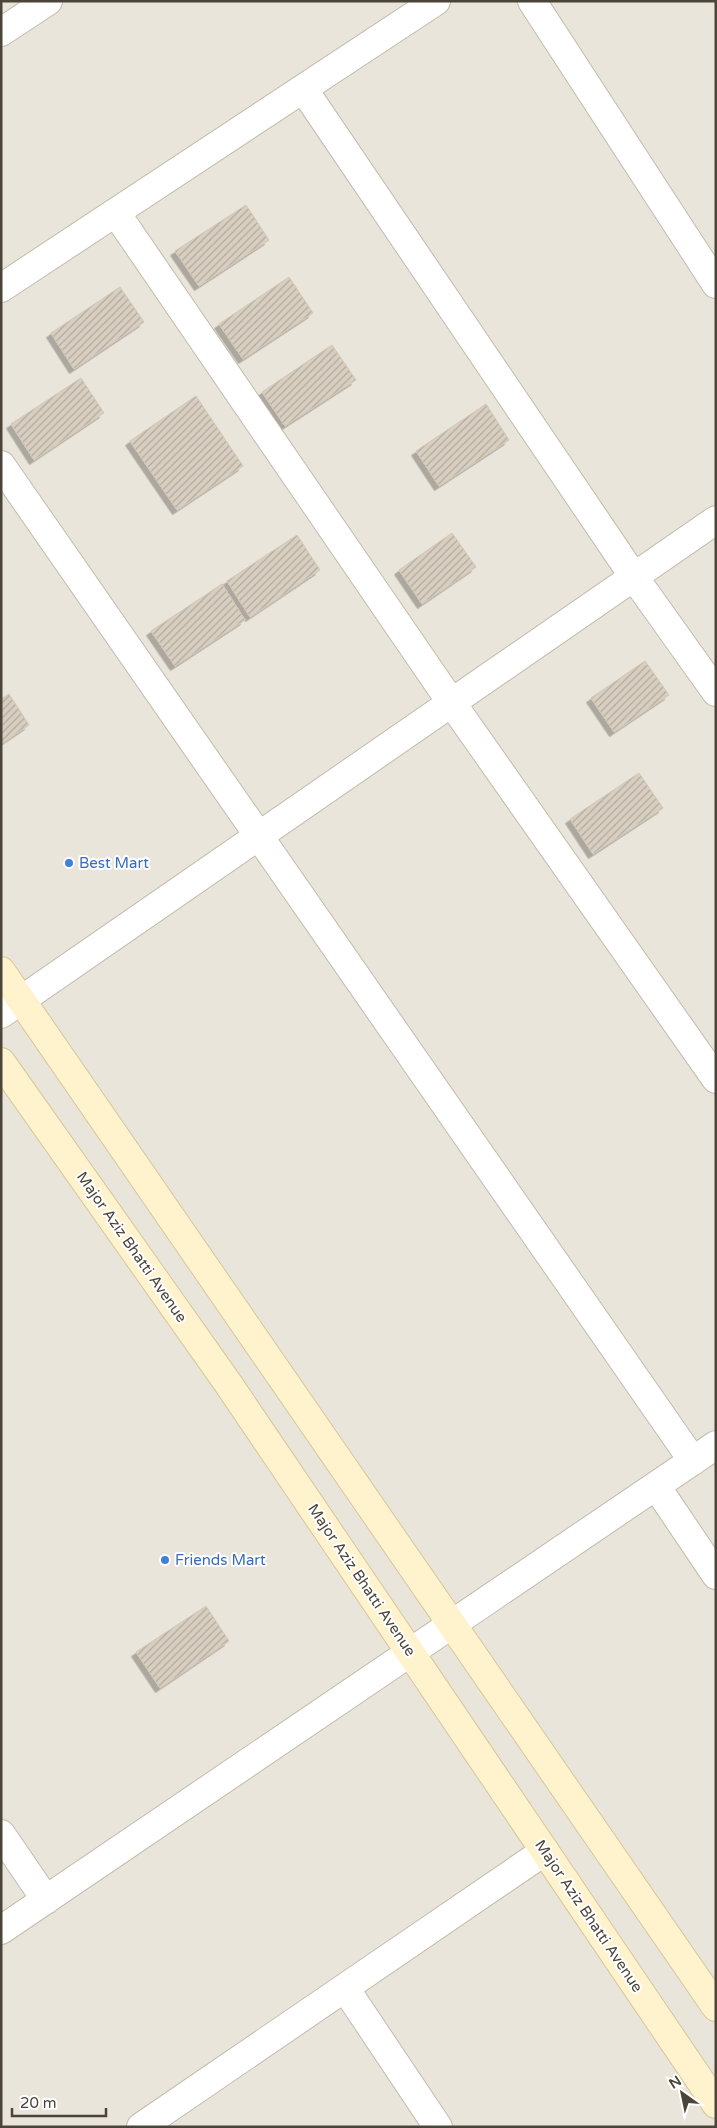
<svg xmlns="http://www.w3.org/2000/svg" width="717" height="2128" font-family="'Varela Round',sans-serif">
<style>
.residential{fill:#eae5da}
.building{fill:url(#building-hatch);stroke:#d3c7b4;filter:url(#shadow)}
.lines{fill:none;stroke-linecap:round;stroke-linejoin:round}
.minor-casing{stroke:#c2bbae;stroke-width:30}
.secondary-casing{stroke:#d6c79b;stroke-width:30}
.minor{stroke:#fff;stroke-width:28}
.secondary{stroke:#fff3cd;stroke-width:28}
.shop-dot{fill:#3f7fe0;stroke:#fff;stroke-width:2}
.labels{text-anchor:middle;dominant-baseline:central;stroke-width:4;stroke-linejoin:round;paint-order:stroke}
.shop-label{font-size:15px;fill:#366cbe;stroke:#fff;text-anchor:start}
.street-label{font-size:15px;fill:#4b4439;stroke:#fff}
</style>
<defs>
<pattern id="building-hatch" width="6" height="6" patternUnits="userSpaceOnUse" patternTransform="scale(1.25)"><rect width="6" height="6" fill="#d8cfc1"/><path d="M-1 1l2-2M0 6l6-6M5 7l2-2" fill="none" stroke="#b1aa9e"/></pattern>
<filter id="shadow"><feDropShadow dx="-4.5" dy="4.5" stdDeviation="0" flood-color="#0004"/></filter>
</defs>
<rect width="100%" height="100%" fill="#f6f3ec"/>
<path class="residential" d="M1,1H716V2127H1Z"/>
<path class="building" d="M246,205L269,240L199,286L175,251Z
M289,277L313,313L243,359L219,324Z
M120,287L144,322L74,369L51,333Z
M332,345L356,380L285,426L262,392Z
M81,378L104,413L34,460L11,424Z
M196,396L243,466L177,510L130,441Z
M486,404L509,440L439,486L416,451Z
M452,533L476,567L422,604L399,570Z
M297,535L320,570L250,617L227,581Z
M222,584L245,620L175,666L151,631Z
M645,661L669,695L614,732L591,698Z
M9,694L29,725L1,744V699Z
M639,773L663,808L593,854L570,819Z
M206,1606L229,1641L160,1688L136,1652Z"/>
<g class="lines">
<defs>
<path id="minor" d="M532,1L716,284
M1,32L48,1
M304,90L634,577L716,692
M116,213L451,702L716,1079
M1,288L436,1
M1,465L693,1461
M1,1014L716,520
M656,1486L716,1575
M1,1834L46,1900
M1,1930L716,1445
M345,1988L438,2127
M141,2127L545,1851"/>
<path id="secondary" d="M1,971L716,2007
M1,1062L227,1382L716,2104"/>
</defs>
<use href="#minor" class="minor-casing"/>
<use href="#secondary" class="secondary-casing"/>
<use href="#minor" class="minor"/>
<use href="#secondary" class="secondary"/>
</g>
<g class="shop-dot">
<circle cx="69" cy="863" r="5"/>
<circle cx="165" cy="1560" r="5"/>
</g>
<g class="labels">
<g class="shop-label">
<text x="79" y="863">Best Mart</text>
<text x="175" y="1560">Friends Mart</text>
</g>
<g class="street-label">
<text transform="translate(132 1247) rotate(55)">Major Aziz Bhatti Avenue</text>
<text transform="translate(362 1580) rotate(56)">Major Aziz Bhatti Avenue</text>
<text transform="translate(589 1916) rotate(56)">Major Aziz Bhatti Avenue</text>
</g>
</g>
<rect width="717" height="2128" fill="none" stroke="#4b4439" stroke-width="5"/>
<g transform="translate(682 2093) rotate(327)" stroke="#ffffff" stroke-width="4" paint-order="stroke">
<path d="M0-4L9 19L0 12L-9 19Z" fill="#4b4439"/>
<text y="-8" font-size="14" font-weight="bold" text-anchor="middle" fill="#4b4439">N</text>
</g>
<path d="M12 2108v8h94v-8" fill="none" stroke="#4b4439" stroke-width="2.5"/>
<text x="20" y="2108" font-size="15" fill="#4b4439" stroke="#ffffff" stroke-width="4" paint-order="stroke">20 m</text>
</svg>
